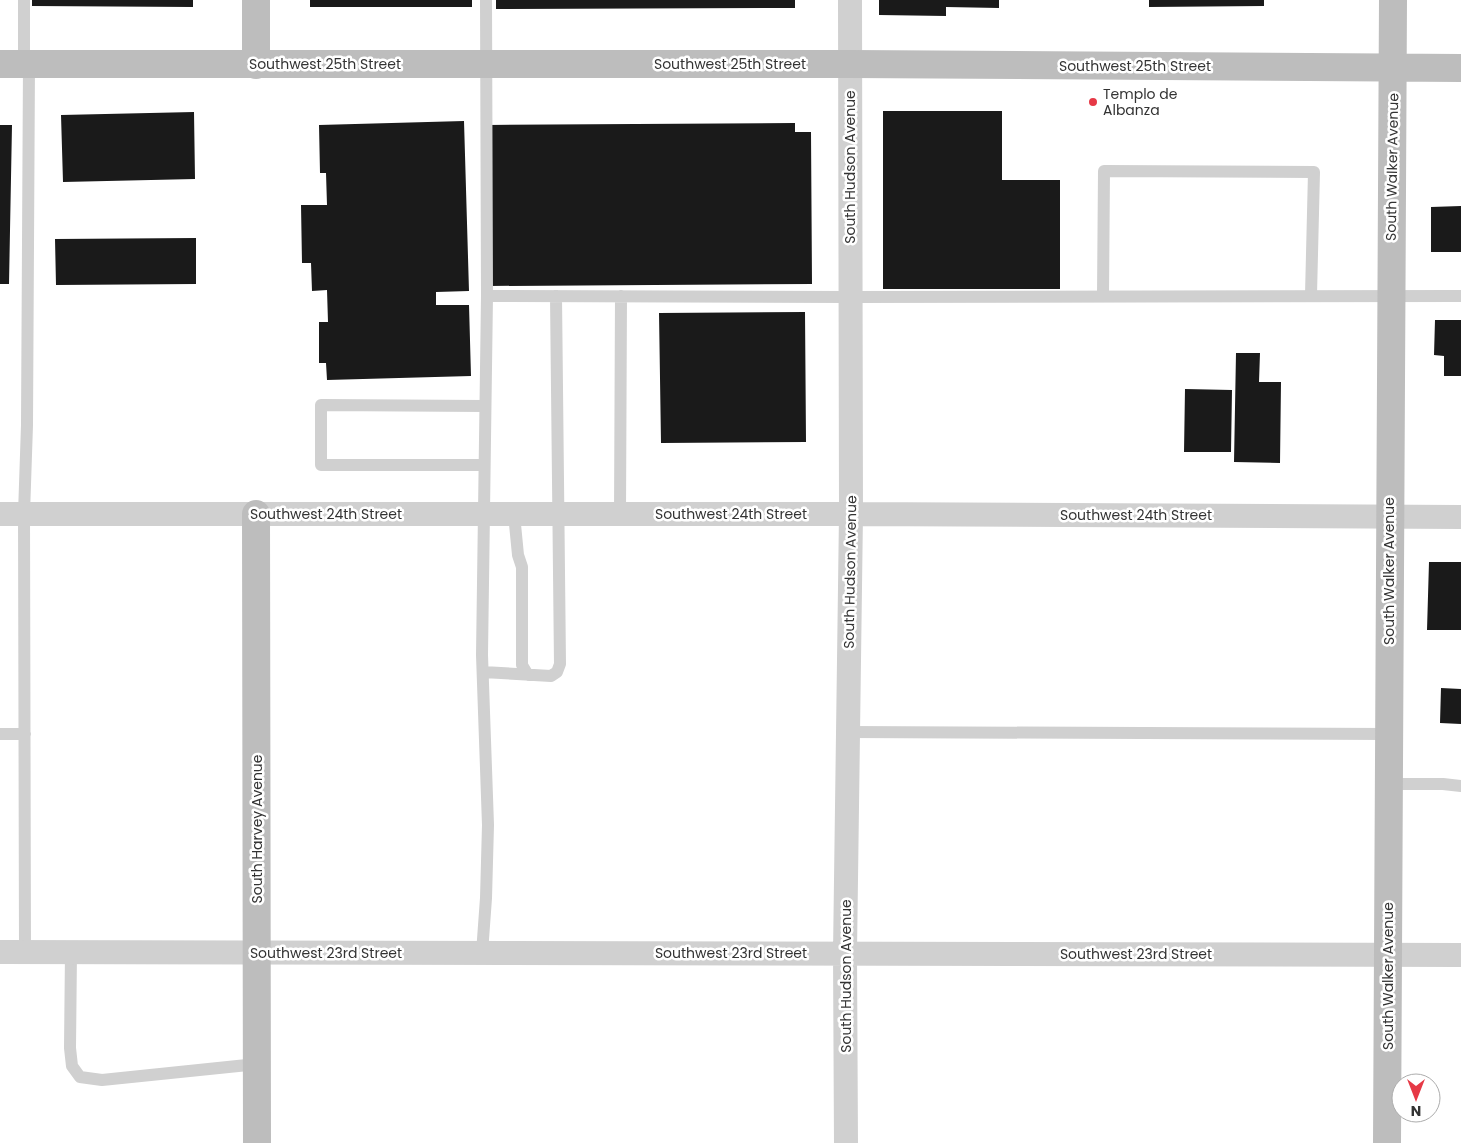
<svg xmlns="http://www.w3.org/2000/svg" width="1461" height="1143" font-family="Poppins,sans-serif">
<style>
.building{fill:#1a1a1a}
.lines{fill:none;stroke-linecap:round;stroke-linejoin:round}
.lane{stroke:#d0d0d0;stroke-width:12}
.street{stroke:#d0d0d0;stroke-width:24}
.secondary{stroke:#bdbdbd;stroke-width:28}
.poi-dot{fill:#e63946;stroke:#fff;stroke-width:2}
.labels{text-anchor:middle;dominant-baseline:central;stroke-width:5;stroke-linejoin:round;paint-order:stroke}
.street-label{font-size:14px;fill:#333;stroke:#fff}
.poi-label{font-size:14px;fill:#333;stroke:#fff;text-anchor:start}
</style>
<rect width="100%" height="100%" fill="#fff"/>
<path class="building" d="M32,0H193V7L32,6Z
M310,0H472V7H310Z
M496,0H795V8L496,9Z
M879,0H999V8L946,7V16L879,15Z
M1149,0H1264V6L1149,7Z
M883,111H1002V180H1060V289H883Z
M194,112L195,179L63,182L61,115Z
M464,121L469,291L436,292V305H469L471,376L327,380L326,363H319V322H328L327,290L312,291L311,263H302L301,205H327L326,173H320L319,125Z
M795,123V132H811L812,284L489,286L488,125Z
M0,125H12L9,284H0Z
M1461,206V252H1431V207Z
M196,238V284L56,285L55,239Z
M805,312L806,442L661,443L659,313Z
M1435,320H1461V376H1444V356L1434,355Z
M1236,353H1260L1259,382H1281L1280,463L1234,462Z
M1185,389L1232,390L1231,452H1184Z
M1429,562H1461V630H1427Z
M1441,688L1461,689V724L1440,723Z"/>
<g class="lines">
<path class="lane" d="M24,64V0
M487,296L849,297L1461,296
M1103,296L1104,171L1314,172L1311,295
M484,465H321V405L485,406
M514,514L518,555L522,567V665L528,675
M620,514L621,296
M483,672L551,676L557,672L560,664L556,296
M848,732L1389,734
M0,734H25
M1389,784H1443L1461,786
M25,952L24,514L27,425L29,63
M71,952L70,1048L72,1066L80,1077L102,1080L257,1064
M482,953L486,898L488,825L482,655L487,296L486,0"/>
<path class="street" d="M0,514H851L1461,517
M0,952L1461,955
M846,1143L845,953L851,514L850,0"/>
<path class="secondary" d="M256,0V65
M0,64H851L1461,68
M256,514L257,1143
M1387,1143L1393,0"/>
</g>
<circle class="poi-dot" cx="1093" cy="102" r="5"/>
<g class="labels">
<g class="street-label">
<text x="325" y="64">Southwest 25th Street</text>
<text x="730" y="64">Southwest 25th Street</text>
<text x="1135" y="66">Southwest 25th Street</text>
<text transform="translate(850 167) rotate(-90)">South Hudson Avenue</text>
<text transform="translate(1392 167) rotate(-89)">South Walker Avenue</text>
<text x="326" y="514">Southwest 24th Street</text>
<text x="731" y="514">Southwest 24th Street</text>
<text x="1136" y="515">Southwest 24th Street</text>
<text transform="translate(1389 571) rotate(-90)">South Walker Avenue</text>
<text transform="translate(850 572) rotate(-89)">South Hudson Avenue</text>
<text transform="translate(257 829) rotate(-90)">South Harvey Avenue</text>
<text x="326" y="953">Southwest 23rd Street</text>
<text x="731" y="953">Southwest 23rd Street</text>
<text x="1136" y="954">Southwest 23rd Street</text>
<text transform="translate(846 976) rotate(-90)">South Hudson Avenue</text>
<text transform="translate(1388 976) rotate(-90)">South Walker Avenue</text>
</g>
<g class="poi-label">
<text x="1103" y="94">Templo de<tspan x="1103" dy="16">Albanza</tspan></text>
</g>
</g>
<g transform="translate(1416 1098) rotate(180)"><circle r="24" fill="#ffffff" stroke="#adadad"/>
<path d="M0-4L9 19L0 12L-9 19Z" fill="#e63946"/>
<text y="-8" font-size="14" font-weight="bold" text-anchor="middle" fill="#333333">N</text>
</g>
</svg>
